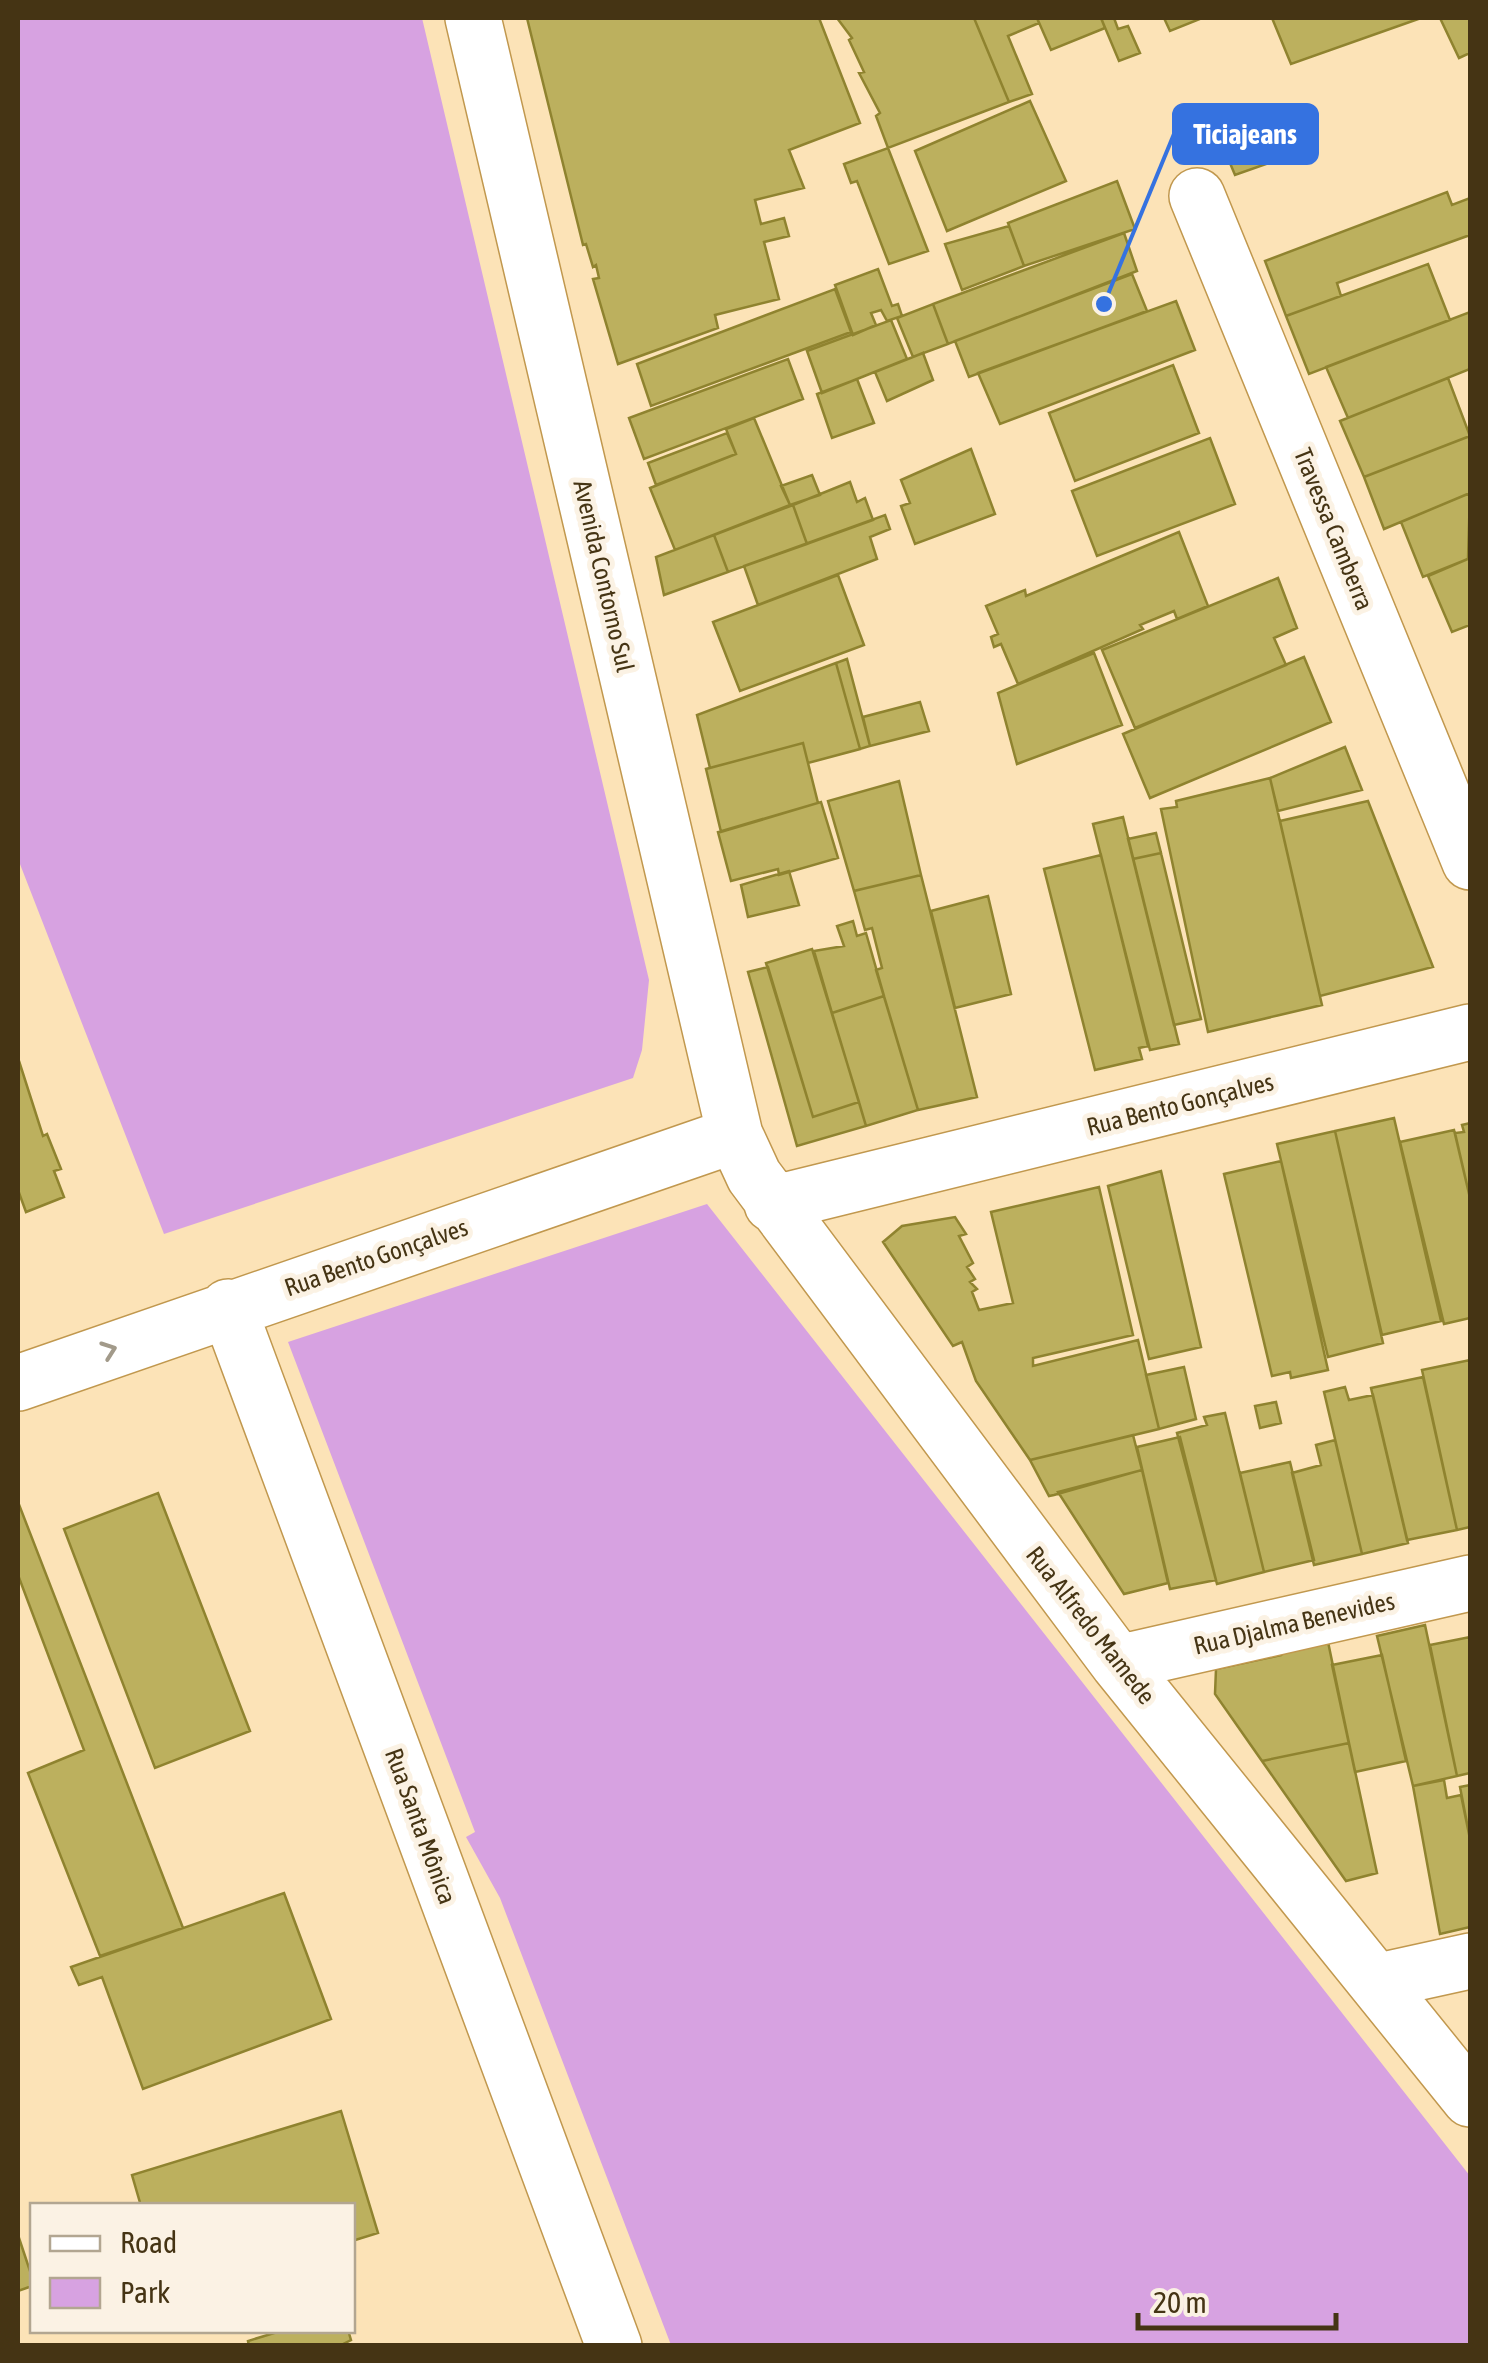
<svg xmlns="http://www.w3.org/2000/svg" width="1488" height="2363" font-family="'Asap Condensed',sans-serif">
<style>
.green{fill:#d7a2e1}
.building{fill:#bcb05e;stroke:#8f832f;stroke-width:2.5}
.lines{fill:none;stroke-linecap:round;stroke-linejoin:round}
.street-casing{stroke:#c1984e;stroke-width:58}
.street{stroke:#fff;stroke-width:55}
.oneway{stroke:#a29a8a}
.labels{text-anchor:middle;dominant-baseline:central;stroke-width:10;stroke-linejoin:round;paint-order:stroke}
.street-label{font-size:25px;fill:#453414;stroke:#fbf2e4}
.leader{fill:none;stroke:#3572e0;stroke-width:4}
.callout-dot{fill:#3572e0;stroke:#fbf2e4;stroke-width:4}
.callout{fill:#3572e0;stroke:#3572e0;stroke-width:4}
.callout-label{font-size:28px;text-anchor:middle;font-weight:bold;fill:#fff}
</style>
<rect width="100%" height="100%" fill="#fce3b7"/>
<path class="green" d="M18,18H422L649,980L642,1050L633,1078L164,1234L18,859Z
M707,1204L1470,2176V2345H671L500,1898L466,1837L475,1832L288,1342Z"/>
<path class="building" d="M527,18H819L860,123L789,150L804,188L755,200L761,224L784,218L789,236L764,242L779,299L715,315L718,328L618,364L593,279L599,278L596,265L593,267L586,244L583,245Z
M837,18H974L1009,102L888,148L876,116L880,113L859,73L864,72L849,40L852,38Z
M974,18H1037L1039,23L1008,36L1032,94L1009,102Z
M1037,18H1101L1105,28L1051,50Z
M1101,18H1114L1118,29L1128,26L1140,53L1119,61Z
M1164,18H1200V19L1170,31Z
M1272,18H1421L1291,64Z
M1440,18H1470V53L1459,58Z
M1030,101L1066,181L947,231L915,151Z
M1299,107L1314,147L1235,175L1219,137Z
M888,148L928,251L889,264L857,181L851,183L844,164Z
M1117,181L1135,229L1024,266L1008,223Z
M1447,192L1452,205L1470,198V235L1337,283L1341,296L1286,316L1265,261Z
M1009,226L1024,266L962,290L945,244Z
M1124,233L1137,271L948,344L933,304Z
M1428,264L1450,320L1309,374L1286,316Z
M878,269L892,306L898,304L902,316L887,321L881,310L871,313L876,325L853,335L835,285Z
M1132,274L1147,311L969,377L955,341Z
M835,289L851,332L651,406L637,364Z
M1176,301L1195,350L1000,424L978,373Z
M933,304L948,344L913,357L897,318Z
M1470,312V369L1348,418L1326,367Z
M891,320L907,359L822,393L807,351Z
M923,353L933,380L887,401L875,372Z
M788,359L803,399L644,459L629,418Z
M1173,365L1199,433L1075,481L1049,413Z
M1448,378L1470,436L1364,477L1340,421Z
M857,379L874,423L832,438L817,394Z
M754,418L790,505L675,550L650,488L736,454L726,429Z
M727,433L736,454L656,485L648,463Z
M1470,436V493L1384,529L1364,477Z
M1210,438L1235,504L1097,556L1072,491Z
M971,449L995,514L915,544L901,506L910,503L901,480Z
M812,475L820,495L790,505L781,486Z
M850,482L857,502L865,498L873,520L807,544L793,505Z
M1470,493L1468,559L1423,577L1401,522Z
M793,505L807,544L728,572L714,535Z
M885,515L890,529L870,537L877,559L758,605L744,566Z
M1179,532L1208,606L1177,619L1174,611L1140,625L1143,629L1018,684L1001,644L994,647L991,637L998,634L986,606L1025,590L1026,596Z
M714,535L728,572L664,595L656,557Z
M1470,558V625L1452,632L1428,576Z
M838,575L864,645L740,691L713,622Z
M1278,578L1297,628L1274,638L1286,665L1135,728L1102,650Z
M1094,653L1122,725L1017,764L998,693Z
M1304,657L1331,722L1150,798L1123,734Z
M847,659L870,746L860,749L836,663Z
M836,663L860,749L808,763L803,743L710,768L697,715Z
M920,702L929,731L870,746L863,717Z
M803,743L818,803L721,832L706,769Z
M1345,747L1362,790L1278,811L1270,778Z
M1270,778L1322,1005L1208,1032L1161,809L1177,807L1176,801Z
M899,781L921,875L854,891L828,801Z
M1368,801L1433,967L1320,996L1280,821Z
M821,802L838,858L779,875L778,869L731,881L718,832Z
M1123,817L1179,1044L1150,1050L1093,824Z
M1156,833L1161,853L1133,859L1128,839Z
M1161,853L1201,1019L1174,1025L1133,859Z
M1101,855L1148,1046L1139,1048L1142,1059L1095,1070L1044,869Z
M789,871L799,905L748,917L741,885Z
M921,875L977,1097L918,1110L876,970L882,968L872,928L865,930L854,891Z
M988,896L1011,994L955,1008L931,911Z
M853,921L857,936L866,933L884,996L832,1013L814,951L844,946L837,926Z
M812,949L859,1102L813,1117L766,963Z
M768,967L813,1117L859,1102L866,1126L797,1146L748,972Z
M884,996L918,1110L866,1126L832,1013Z
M19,1061L43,1136L47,1134L61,1169L54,1171L64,1197L26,1212L18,1190Z
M1394,1118L1441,1321L1382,1335L1335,1131Z
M1470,1123V1198L1455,1133L1464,1132L1462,1125Z
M1454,1130L1470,1198V1318L1444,1324L1400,1142Z
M1335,1131L1383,1343L1328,1357L1277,1144Z
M1281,1161L1328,1370L1291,1378L1290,1372L1272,1376L1224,1174Z
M1161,1171L1201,1347L1149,1359L1108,1186Z
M1099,1187L1133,1335L1033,1358V1366L1138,1340L1159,1429L1030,1460L976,1381L962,1342L953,1346L883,1242L902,1226L955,1217L966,1234L959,1236L973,1263L967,1267L975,1279L970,1282L977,1289L972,1292L979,1310L1013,1303L991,1212Z
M1470,1360V1527L1457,1530L1422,1370Z
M1184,1367L1196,1419L1159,1429L1146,1375Z
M1423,1377L1457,1530L1407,1540L1371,1388Z
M1345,1387L1349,1400L1373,1395L1408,1543L1362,1554L1324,1392Z
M1276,1402L1281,1423L1260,1428L1255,1406Z
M1225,1413L1264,1572L1217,1584L1177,1433L1207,1425L1204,1417Z
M1133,1435L1142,1470L1054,1495L1049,1496L1030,1460Z
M1180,1437L1216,1580L1170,1589L1137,1447Z
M1335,1440L1362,1554L1314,1565L1292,1473L1321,1465L1316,1445Z
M1290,1462L1314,1560L1264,1572L1240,1473Z
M1142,1470L1168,1583L1124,1594L1058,1492Z
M158,1493L250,1731L155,1768L64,1529Z
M18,1502L183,1928L100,1956L28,1773L84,1750L18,1575Z
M1425,1625L1457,1776L1413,1786L1377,1636Z
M1327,1637L1349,1743L1262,1761L1215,1694L1216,1669L1281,1655L1279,1647Z
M1470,1637V1773L1457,1776L1430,1645Z
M1382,1655L1406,1761L1355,1772L1332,1665Z
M1349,1743L1377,1873L1346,1881L1262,1761Z
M1444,1780L1447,1798L1461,1795L1470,1839V1927L1440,1934L1413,1786Z
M1470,1785V1839L1460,1787Z
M284,1893L331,2019L143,2089L102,1977L79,1985L71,1967Z
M341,2111L378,2233L352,2241V2206H141L132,2175Z
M18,2235L32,2277V2286L18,2291Z
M284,2330H348L351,2340L339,2346H249L248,2341Z"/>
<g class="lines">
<defs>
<path id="street" d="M473,18L735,1135L754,1176L1118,1663L1470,2099
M1197,196L1470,862
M772,1204L1470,1032
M228,1307L614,2346
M18,1383L735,1135
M1118,1663L1470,1583
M1379,1981L1470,1961"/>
</defs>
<use href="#street" class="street-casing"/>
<use href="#street" class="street"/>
</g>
<defs><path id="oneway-chevron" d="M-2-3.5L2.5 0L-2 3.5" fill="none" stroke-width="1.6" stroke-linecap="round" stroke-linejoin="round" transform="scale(2.5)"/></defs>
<use class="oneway" href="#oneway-chevron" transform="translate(109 1350) rotate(-20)"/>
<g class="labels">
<g class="street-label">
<text transform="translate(1334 529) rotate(68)">Travessa Camberra</text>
<text transform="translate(604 576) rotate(77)">Avenida Contorno Sul</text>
<text transform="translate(1180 1104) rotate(-14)">Rua Bento Gonçalves</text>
<text transform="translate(376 1257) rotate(-19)">Rua Bento Gonçalves</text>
<text transform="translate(1294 1623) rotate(-13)">Rua Djalma Benevides</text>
<text transform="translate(1091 1625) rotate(52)">Rua Alfredo Mamede</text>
<text transform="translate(421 1826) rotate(70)">Rua Santa Mônica</text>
</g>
</g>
<path class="leader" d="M1104 304L1174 134"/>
<circle class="callout-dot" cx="1104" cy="304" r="10"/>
<rect class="callout" x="1174" y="105" width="143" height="58" rx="10"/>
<g class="callout-label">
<text x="1245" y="144">Ticiajeans</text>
</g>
<rect width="1488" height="2363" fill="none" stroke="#453414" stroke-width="40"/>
<rect x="30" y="2203" width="325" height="130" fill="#fbf2e4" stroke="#b2a691" stroke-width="2.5"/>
<rect x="50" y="2236" width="50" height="15" fill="#ffffff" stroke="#b2a691" stroke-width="2.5"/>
<text x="120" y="2253" font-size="30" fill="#453414">Road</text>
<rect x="50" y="2278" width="50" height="30" fill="#d7a2e1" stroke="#b2a691" stroke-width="2.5"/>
<text x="120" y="2303" font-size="30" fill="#453414">Park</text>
<path d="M1138 2313v15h198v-15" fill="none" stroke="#453414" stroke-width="5"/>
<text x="1153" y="2313" font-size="30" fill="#453414" stroke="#fbf2e4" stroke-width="8" paint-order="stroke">20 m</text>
</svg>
